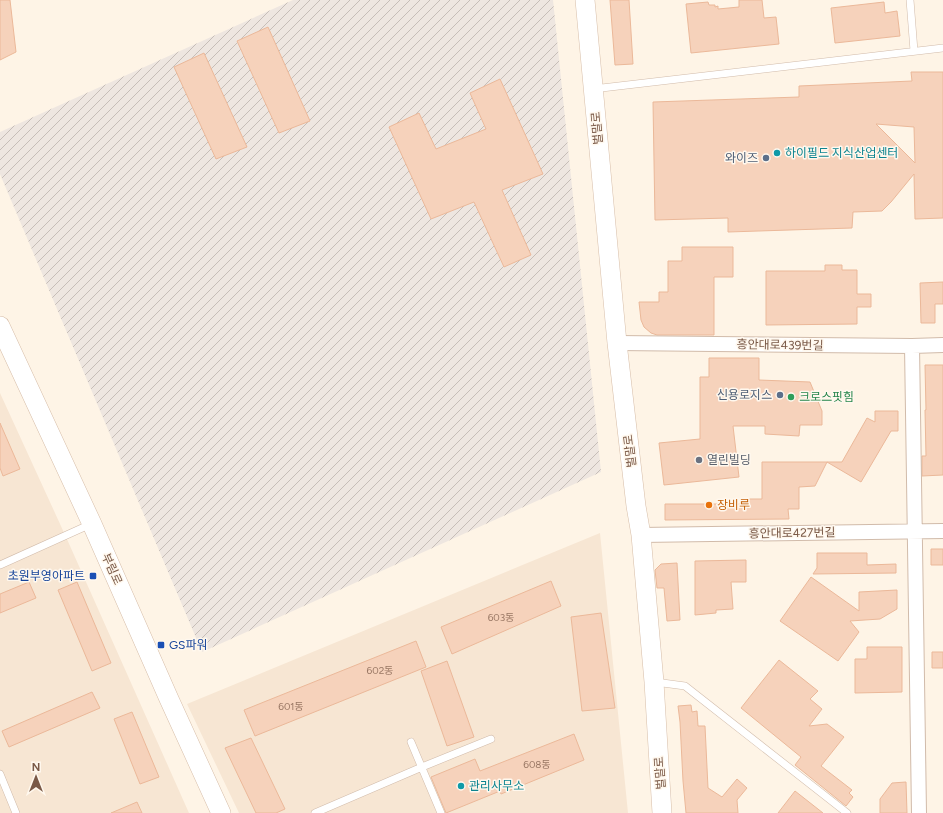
<svg xmlns="http://www.w3.org/2000/svg" width="943" height="813" font-family="Figtree,'Noto Sans KR',sans-serif">
<style>
.residential{fill:#f7e6d3}
.industrial{fill:url(#industrial-furrows)}
.building{fill:#f6d2bb;stroke:#ebb899;fill-rule:evenodd}
.lines{fill:none;stroke-linecap:round;stroke-linejoin:round}
.lane-casing{stroke:#d1bbaa;stroke-width:8}
.street-casing{stroke:#d1bbaa;stroke-width:16}
.secondary-casing{stroke:#d7bea9;stroke-width:20}
.lane{stroke:#fff;stroke-width:7}
.street{stroke:#fff;stroke-width:14}
.secondary{stroke:#fff;stroke-width:19}
.culture-dot{fill:#0f9aa8;stroke:#fff8ee;stroke-width:1.5}
.service-dot{fill:#5c6f8a;stroke:#fff8ee;stroke-width:1.5}
.leisure-dot{fill:#2e9e5b;stroke:#fff8ee;stroke-width:1.5}
.worship-dot{fill:#6b7280;stroke:#fff8ee;stroke-width:1.5}
.food-dot{fill:#e8710a;stroke:#fff8ee;stroke-width:1.5}
.transit-dot{fill:#1a4fb4;stroke:#fff8ee;stroke-width:1.5}
.labels{text-anchor:middle;dominant-baseline:central;stroke-width:3;stroke-linejoin:round;paint-order:stroke}
.number-label{font-size:10px;fill:#997764}
.street-label{font-size:12px;fill:#7a5947;stroke:#fff8ee}
.culture-label{font-size:12px;fill:#0d838f;stroke:#fff8ee;text-anchor:start}
.service-label{font-size:12px;fill:#4e5e75;stroke:#fff8ee;text-anchor:end}
.leisure-label{font-size:12px;fill:#27864d;stroke:#fff8ee;text-anchor:start}
.worship-label{font-size:12px;fill:#5b616d;stroke:#fff8ee;text-anchor:start}
.food-label{font-size:12px;fill:#c56008;stroke:#fff8ee;text-anchor:start}
.transit-label{font-size:12px;fill:#164399;stroke:#fff8ee;text-anchor:end}
</style>
<defs>
<pattern id="industrial-furrows" width="10" height="10" patternUnits="userSpaceOnUse"><rect width="10" height="10" fill="#eee6e0"/><path d="M-1 1l2-2M0 10L10 0M9 11l2-2" fill="none" stroke="#c6bdb7"/></pattern>
</defs>
<rect width="100%" height="100%" fill="#fef4e6"/>
<path class="residential" d="M0,393L66,537L189,813H0Z
M600,533L628,813H239L187,704Z"/>
<path class="industrial" d="M293,0H553L601,472L202,652L0,174V132Z"/>
<path class="building" d="M0,0H10L16,52L0,60Z
M610,0H629L633,64L615,65Z
M739,0H762L764,18L776,17L779,44L691,53L686,4L708,2L709,5H715V7L718,6V9L739,7Z
M884,2L885,13L897,11L900,36L835,43L831,8Z
M268,27L310,121L279,133L237,41Z
M204,53L247,147L216,159L174,67Z
M911,72H943V218L915,219L914,174L891,202L882,211L853,212L852,228L728,232V218L655,220L653,102L799,97V86L912,81ZM876,124L914,127L915,163Z
M500,79L543,174L502,190L531,255L504,267L474,202L431,219L389,127L419,113L436,149L486,129L470,93Z
M682,247H733V277H714V335H657L651,333L644,327L641,320L639,302H659V292H668V261H682Z
M825,265H842V270H857V294H871V307H857V324L766,325V271H825Z
M943,282V304H935V323H921L920,283Z
M709,358H759V380L810,382L822,411V425H800L799,436L765,434V426H733L739,477L664,485L659,443L700,439V377H709Z
M925,365H943V475L922,476V456H926L925,410H926Z
M875,411H898V431H891L861,482L827,462L815,486L799,487V509H788L789,519L665,520V504H747V499H762V462H842L867,418L875,422Z
M0,423L20,469L3,476L0,468Z
M931,549H943V565H931Z
M817,553H867V565L896,564V573L813,574L817,568Z
M746,560V582H731L733,609L716,610V613L695,615V561Z
M677,563L680,620L667,621L664,588H657L655,570L661,564Z
M811,577L859,611V592L897,590V609L880,619L850,621L859,632L838,661L780,621Z
M551,581L561,606L452,654L441,627Z
M29,582L36,598L0,613V594Z
M77,582L111,663L92,671L58,590Z
M601,613L615,708L582,711L571,617Z
M416,641L426,667L255,736L244,710Z
M867,647H902V692L855,693V659H867Z
M932,652H943V668H932Z
M779,660L818,691L810,699L822,709L809,726L827,724L844,737L821,766L852,790L849,793L853,797L846,806L795,765L801,757L741,708Z
M447,661L474,737L447,746L421,671Z
M92,692L100,708L9,747L2,731Z
M691,705L692,712L697,711L698,726H705L708,788L722,797L737,779L747,788L737,800L738,813H686L683,781L680,722L678,706Z
M132,712L159,777L140,784L114,719Z
M574,734L584,760L501,794L500,791L446,813L431,777L475,759L480,771Z
M251,738L285,809L276,813H256L225,748Z
M906,782L907,813H880V799L892,783Z
M795,791L823,813H778Z
M137,802L142,813H111Z"/>
<g class="lines">
<defs>
<path id="lane" d="M910,0L914,51
M593,89L943,48
M0,565L91,524
M655,682L685,686L847,813
M411,742L441,813
M0,774L16,813
M315,813L422,767L491,739"/>
<path id="street" d="M617,343L912,346L943,345
M912,346L919,813
M641,535L943,531"/>
<path id="secondary" d="M585,0L617,343L636,506L641,535L654,682L662,813
M0,326L92,524L169,699L221,813"/>
</defs>
<use href="#lane" class="lane-casing"/>
<use href="#street" class="street-casing"/>
<use href="#secondary" class="secondary-casing"/>
<use href="#lane" class="lane"/>
<use href="#street" class="street"/>
<use href="#secondary" class="secondary"/>
</g>
<g class="culture-dot">
<circle cx="777" cy="153" r="4"/>
<circle cx="461" cy="786" r="4"/>
</g>
<g class="service-dot">
<circle cx="766" cy="158" r="4"/>
<circle cx="780" cy="395" r="4"/>
</g>
<circle class="leisure-dot" cx="791" cy="397" r="4"/>
<circle class="worship-dot" cx="699" cy="460" r="4"/>
<circle class="food-dot" cx="709" cy="505" r="4"/>
<g class="transit-dot">
<rect x="89" y="572" width="8" height="8" rx="2"/>
<rect x="157" y="641" width="8" height="8" rx="2"/>
</g>
<g class="labels">
<g class="number-label">
<text x="501" y="617">603동</text>
<text x="380" y="670">602동</text>
<text x="291" y="706">601동</text>
<text x="537" y="764">608동</text>
</g>
<g class="street-label">
<text transform="translate(597 128) rotate(-95)">벌말로</text>
<text transform="translate(780 345) rotate(1)">흥안대로439번길</text>
<text transform="translate(630 451) rotate(-97)">벌말로</text>
<text transform="translate(792 533) rotate(-1)">흥안대로427번길</text>
<text transform="translate(112 569) rotate(66)">부림로</text>
<text transform="translate(660 773) rotate(-94)">벌말로</text>
</g>
<g class="culture-label">
<text x="785" y="153">하이필드 지식산업센터</text>
<text x="469" y="786">관리사무소</text>
</g>
<g class="service-label">
<text x="758" y="158">와이즈</text>
<text x="772" y="395">신용로지스</text>
</g>
<g class="leisure-label">
<text x="799" y="397">크로스핏힘</text>
</g>
<g class="worship-label">
<text x="707" y="460">열린빌딩</text>
</g>
<g class="food-label">
<text x="717" y="505">장비루</text>
</g>
<g class="transit-label">
<text x="85" y="576">초원부영아파트</text>
<text x="169" y="645" text-anchor="start">GS파워</text>
</g>
</g>
<g transform="translate(36 777)" stroke="#fff8ee" stroke-width="3" paint-order="stroke">
<path d="M0-3L7 15L0 10L-7 15Z" fill="#7a5947"/>
<text y="-6" font-size="11" font-weight="bold" text-anchor="middle" fill="#7a5947">N</text>
</g>
</svg>
